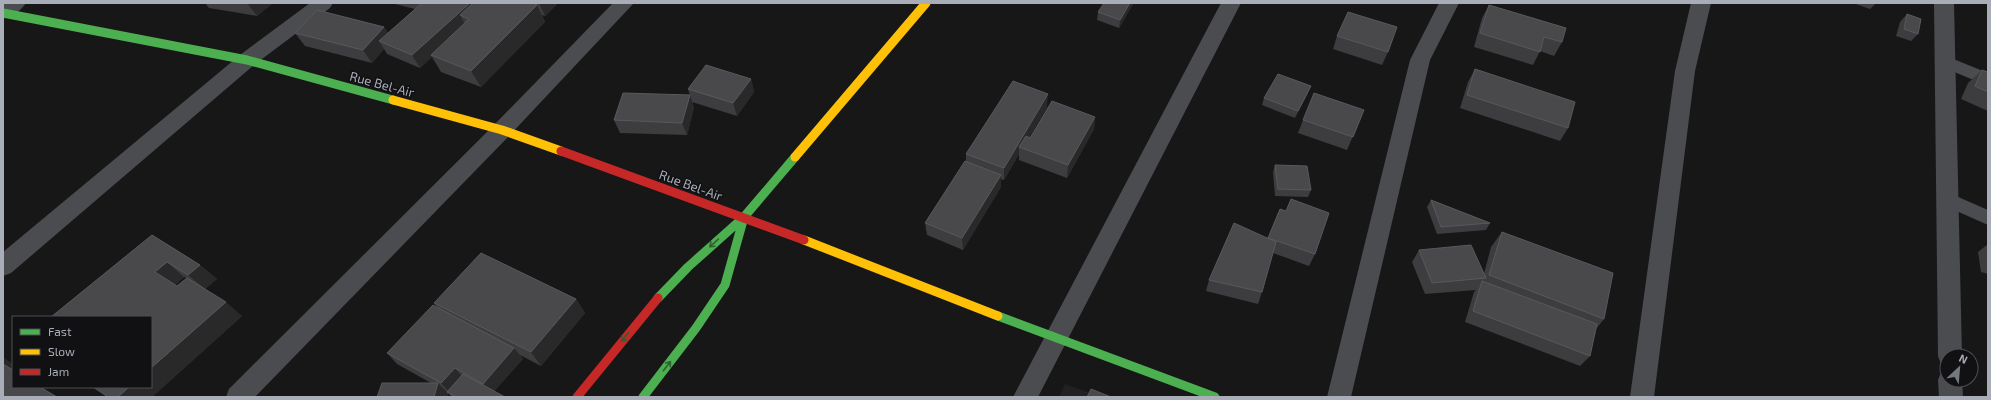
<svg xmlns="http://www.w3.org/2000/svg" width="1991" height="400" font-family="'Exo 2',sans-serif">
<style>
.built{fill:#212123}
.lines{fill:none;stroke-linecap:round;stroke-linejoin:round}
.lane{fill:#4b4c50;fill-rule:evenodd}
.street{fill:#4b4c50;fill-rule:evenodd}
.fast{stroke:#4caf50;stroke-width:9}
.slow{stroke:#ffc107;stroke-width:9}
.jam{stroke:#c62828;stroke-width:9}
.wall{fill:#3d3d3f;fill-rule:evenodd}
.shaded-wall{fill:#29292a}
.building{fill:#49494c;stroke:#58595d}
.oneway{stroke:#2e6032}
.labels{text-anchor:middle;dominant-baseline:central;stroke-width:3;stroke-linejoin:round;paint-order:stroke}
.street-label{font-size:13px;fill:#a8adb8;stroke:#111113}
</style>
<rect width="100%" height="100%" fill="#171717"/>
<path class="built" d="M1065,384L1101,397H1059Z"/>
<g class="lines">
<path class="lane" d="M1946,56L1988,73V86L1940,66L1938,62L1940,58Z
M1949,193L1988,210V225L1943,205L1940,200L1943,195Z"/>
<path class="street" d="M3,3H26C21,11 12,16 3,19Z
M310,3H333L330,8L254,65L11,273L3,276V252L240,55Z
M613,3H634L509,136L255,397H226L229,389L495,124Z
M1221,3H1241L1038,397H1013Z
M1439,3H1459L1430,60L1351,397H1327L1410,60Z
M1691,3H1711L1695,71L1654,397H1630L1675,71Z
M1934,3H1954L1962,356H1947V366L1941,364L1938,356Z
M1947,370V380H1962L1963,397H1939L1938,380L1941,372Z"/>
<path class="fast" d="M3,13L247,60L393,100
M658,298L688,267L744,217L795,157
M998,316L1215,397
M643,397L696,328L725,285L744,217"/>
<path class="slow" d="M393,100L502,130L561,151
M795,157L926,3
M804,240L998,316"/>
<path class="jam" d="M561,151L804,240
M577,397L658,298"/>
</g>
<path class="wall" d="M205,3H273L257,16L209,8Z
M391,3H558L545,16L542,15L545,22L481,87L441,72L432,57L420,68L387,54L384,49L372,63L305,46L295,33L384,27L388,33L415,9Z
M1853,3H1876L1870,9Z
M1133,4L1119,28L1097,20L1098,12Z
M1489,5L1562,42L1554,56L1540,51L1533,65L1474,47L1482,18Z
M1907,14L1918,34L1911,41L1896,36L1900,22Z
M1337,36L1388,52L1382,65L1333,49Z
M1475,69L1568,128L1560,141L1460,108L1468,82Z
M1982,70L1988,72V111L1961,99L1968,83Z
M751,79L754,92L737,116L692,102L688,89Z
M1308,93L1295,118L1262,105L1264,98Z
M690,95L694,108L687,135L620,133L614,120Z
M1047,107L1029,137L1095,117L1094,129L1067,178L1019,160V154L1004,180L1001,179V187L963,250L927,235L925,223L966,162V154Z
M1364,110L1347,150L1298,133L1303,120Z
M1275,165L1311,190L1308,197L1275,196L1273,172Z
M1431,200L1490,223L1486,230L1437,234L1427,207Z
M1280,209L1315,254L1309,266L1273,253L1262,292L1258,304L1206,291L1209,280L1268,238Z
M1502,232L1604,319L1596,329L1590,356L1580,366L1465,322L1474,292L1476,290L1425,294L1412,262L1419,250L1484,274L1491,247Z
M152,235L200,265L217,279L205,289L242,316L152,397H108ZM184,277L187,278L177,286L175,285Z
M1988,244V274L1981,272L1978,252Z
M576,299L585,313L541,366L520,355L523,359L494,391L505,397H452L445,390L448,393L447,397H377L431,383L397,364L387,353L437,307L434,303Z"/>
<path class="shaded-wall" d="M247,3H273L257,16Z
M470,3H478L469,19L460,15L466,26L431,55L432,57L420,68L412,55Z
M539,3H558L545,16Z
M1130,3H1133V4L1119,28L1120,20Z
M537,5L545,22L481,87L471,71Z
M384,27L392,40L379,41L384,49L372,63L363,50Z
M751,79L754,92L737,116L733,103Z
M1311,86L1308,93L1295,118L1298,111Z
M1048,94L1047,107L1023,148L1019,147V154L1004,180V168Z
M690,95L694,108L687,135L682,123Z
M1095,117L1094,129L1067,178L1068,165Z
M1001,175V187L963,250L962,238Z
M167,262L184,277L172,287L155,272Z
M200,265L217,279L205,289L188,275Z
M576,299L585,313L541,366L531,352Z
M226,302L242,316L152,397H118L129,387H151V368Z
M514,348L523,359L492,394L483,384Z
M3,357L13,364V368L3,376Z
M455,368L464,379L451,394L441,383Z
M438,383L448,393L447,397H434Z"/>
<path class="building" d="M422,3H470L412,55L379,41Z
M473,3H532L537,5L471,71L431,55L469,19L460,15Z
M1104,3H1130L1120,20L1098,12Z
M1489,5L1566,28L1562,42L1544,37L1540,52L1480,33Z
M317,10L384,27L363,50L295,33Z
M1348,12L1397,27L1388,52L1337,36Z
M1907,14L1921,19L1918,34L1904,29Z
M706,65L751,79L733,103L688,89Z
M1475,69L1575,102L1568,128L1467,95Z
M1982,70L1988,72V92L1975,86Z
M1278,74L1311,86L1298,111L1264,98Z
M1013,81L1048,94L1004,168L966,154Z
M623,93L690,95L682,123L614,120Z
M1314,93L1364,110L1353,137L1303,120Z
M1052,101L1095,117L1068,165L1019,147L1026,136L1030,138Z
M965,161L1001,175L962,238L925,223Z
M1275,165L1307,166L1311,190L1278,189Z
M1291,199L1329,213L1315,254L1268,238L1280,209L1286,211Z
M1431,200L1490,223L1441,227Z
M1234,223L1276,242L1262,292L1209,280Z
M1502,232L1613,273L1604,319L1489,275Z
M152,235L200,265L188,275L167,262L155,272L177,286L187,278L226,302L151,368V317H51Z
M1471,245L1486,278L1432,283L1419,250Z
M481,253L576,299L531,352L434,303Z
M1482,281L1597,324L1590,356L1473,311Z
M433,305L514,348L483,384L455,368L441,383L387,353Z
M3,364L13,370V387H40L57,397H3Z
M463,374L505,397H456L447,392Z
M382,383H438L434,397H377Z
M93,387H129L118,397H108Z
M1091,389L1111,397H1087Z"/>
<defs><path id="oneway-shaft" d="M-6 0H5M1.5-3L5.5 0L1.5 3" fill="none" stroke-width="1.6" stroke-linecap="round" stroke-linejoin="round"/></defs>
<g class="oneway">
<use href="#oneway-shaft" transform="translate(714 243) rotate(138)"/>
<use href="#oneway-shaft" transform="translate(625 337) rotate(129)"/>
<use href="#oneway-shaft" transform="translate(667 366) rotate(-52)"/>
</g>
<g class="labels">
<g class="street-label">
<text transform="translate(382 84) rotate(15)">Rue Bel-Air</text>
<text transform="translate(691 185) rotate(20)">Rue Bel-Air</text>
</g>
</g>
<rect width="1991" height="400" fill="none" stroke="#a8adb8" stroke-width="8"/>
<rect x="12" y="316" width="140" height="72" fill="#111113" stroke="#4d4f55"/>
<rect x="20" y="329" width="20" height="6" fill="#4caf50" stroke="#4d4f55"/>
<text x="48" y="336" font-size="12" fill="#a8adb8">Fast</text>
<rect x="20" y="349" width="20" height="6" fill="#ffc107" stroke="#4d4f55"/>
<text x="48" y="356" font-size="12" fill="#a8adb8">Slow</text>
<rect x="20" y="369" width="20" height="6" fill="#c62828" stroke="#4d4f55"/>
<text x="48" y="376" font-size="12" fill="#a8adb8">Jam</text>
<g transform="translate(1959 368) rotate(26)"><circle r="19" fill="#111113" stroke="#4d4f55"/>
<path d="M0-3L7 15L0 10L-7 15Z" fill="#757880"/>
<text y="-6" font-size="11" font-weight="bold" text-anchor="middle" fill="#a8adb8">N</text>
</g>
</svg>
